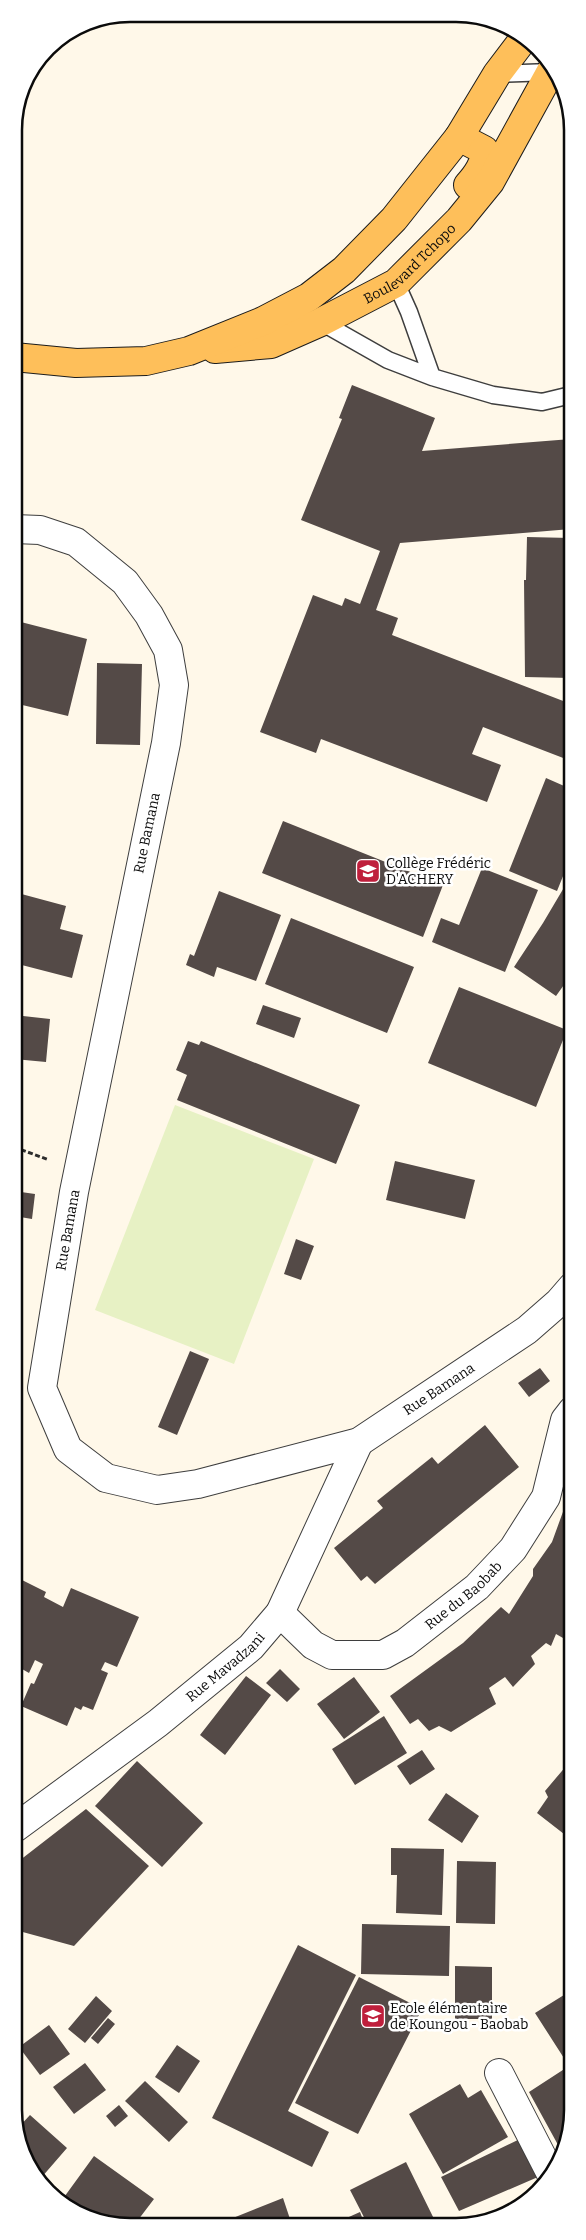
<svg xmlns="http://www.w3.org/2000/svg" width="586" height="2240" font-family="Bitter,serif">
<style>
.pitch{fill:#e7f1c4}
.building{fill:#544a47}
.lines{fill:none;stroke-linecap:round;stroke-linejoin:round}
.lane-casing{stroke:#3e3e3e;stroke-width:19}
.street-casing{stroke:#3e3e3e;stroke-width:30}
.primary-casing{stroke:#1c1c1c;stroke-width:30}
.path{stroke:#2d2d2d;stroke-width:3;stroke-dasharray:5 2.5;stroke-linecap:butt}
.lane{stroke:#fff;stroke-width:16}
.street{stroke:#fff;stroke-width:28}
.primary{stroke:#febf5a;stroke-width:28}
.labels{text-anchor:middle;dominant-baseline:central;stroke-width:5;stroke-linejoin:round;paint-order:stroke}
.street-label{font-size:14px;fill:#0b0b0b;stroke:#fff}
.poi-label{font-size:14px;fill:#0b0b0b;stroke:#fff;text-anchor:start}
.rim{fill:none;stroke:#0b0b0b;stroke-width:2.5}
</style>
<rect width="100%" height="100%" fill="#fff8e9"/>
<path class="pitch" d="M175,1105L314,1159L234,1364L95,1310Z"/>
<path class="building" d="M352,385L435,418L422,451L571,439V529L400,543L376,610L398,618L392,635L571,704V761L483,727L472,754L501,765L487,802L321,739L316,753L260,732L313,595L342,606L345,598L360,604L380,551L301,520L342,419L339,418Z
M527,537L571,538V678L525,677L524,580H526Z
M17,621L87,639L68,716L14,703V633Z
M97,663L142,664L140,745L96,744Z
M546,778L571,789L572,854L557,891L509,871Z
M283,821L443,885L423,937L262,873Z
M482,868L538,890L505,972L432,942L441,918L459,925Z
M572,874V985L566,982L556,996L514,967L543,923Z
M219,891L281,915L256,981L217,967L214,977L186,965L190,954L194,956Z
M14,892L66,906L60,929L83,935L72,978L14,963Z
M291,918L414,967L387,1033L265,984Z
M459,987L567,1030L536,1107L428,1063Z
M263,1005L301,1018L294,1038L256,1024Z
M14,1015L50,1019L46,1062L14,1059Z
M188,1041L199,1045L201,1041L360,1105L336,1164L177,1100L187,1075L176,1070Z
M395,1161L475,1180L465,1219L386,1200Z
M14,1191L35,1194L32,1219L14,1216Z
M296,1239L314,1246L301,1280L284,1274Z
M190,1351L209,1359L177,1435L158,1427Z
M540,1368L550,1381L529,1397L518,1383Z
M485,1425L519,1467L375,1584L367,1576L361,1581L334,1548L383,1508L377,1501L432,1457L438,1464Z
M572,1487V1639L570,1642L556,1634L551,1646L546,1643L531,1656L535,1664L513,1687L505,1677L489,1688L496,1704L451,1732L439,1726L429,1731L418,1719L410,1724L390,1696L463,1643L501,1607L509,1614L533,1576V1569L552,1542Z
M15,1561L22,1564L16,1577L46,1592L44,1597L63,1607L71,1588L139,1617L117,1667L105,1662L101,1670L108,1673L93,1710L83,1706L81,1710L75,1707L67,1726L21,1706L31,1683L34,1684L43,1664L35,1660L29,1673L15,1665Z
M280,1669L300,1689L287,1702L266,1683Z
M246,1676L271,1695L225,1755L200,1735Z
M354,1677L380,1712L344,1739L317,1704Z
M384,1716L407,1753L355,1785L332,1749Z
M422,1750L435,1769L410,1785L397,1766Z
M137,1761L203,1823L162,1867L95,1806Z
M567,1765L572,1771V1823L564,1834L537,1813L548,1797L545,1791Z
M446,1793L479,1816L462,1843L428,1820Z
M86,1809L149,1866L74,1946L19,1931L15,1927V1864Z
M391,1848L444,1849L442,1915L396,1913L397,1875H391Z
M457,1861L496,1862L495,1924L456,1923Z
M362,1924L450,1926L449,1976L361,1974Z
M298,1945L356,1975L288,2111L329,2132L312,2167L212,2118Z
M455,1966L492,1967V2019H455Z
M359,1977L422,2009L358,2134L295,2103Z
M572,1990V2064L569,2066L535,2013Z
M96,1996L112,2011L85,2043L68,2029Z
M108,2018L115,2024L98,2044L91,2038Z
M49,2025L70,2054L40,2075L19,2047Z
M177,2045L200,2061L179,2093L155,2077Z
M85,2063L106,2090L74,2114L53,2087Z
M569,2066L572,2071V2117L563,2154L529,2092Z
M145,2081L188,2122L169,2142L125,2101Z
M460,2084L468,2098L481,2090L508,2137L443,2174L409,2114Z
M119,2105L128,2116L115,2127L106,2116Z
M30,2115L67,2148L41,2178L17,2129Z
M522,2138L538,2177L459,2211L441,2177Z
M94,2156L154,2199L135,2224H108L62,2200Z
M406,2162L437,2225H368L350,2190Z
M283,2198L292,2225L218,2224Z
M360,2212L365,2225H331Z"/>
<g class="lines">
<defs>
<path id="lane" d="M497,74L551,72
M396,283L409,312L432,377
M321,322L388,360L432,377L493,395L542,402L571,395"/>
<g id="street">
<path id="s1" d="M14,529L40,530L76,542L125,582L149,615L168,650L174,685L166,743L74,1192L42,1388L68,1449L106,1478L157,1490L198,1484L359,1442L527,1330L559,1302L572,1287"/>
<path id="s2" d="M280,1613L313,1645L332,1655H383L405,1643L477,1587L513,1549L546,1497L565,1420L572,1411"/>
<path id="s3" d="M15,1828L158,1723L251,1647L280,1613L359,1442"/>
<path d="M499,2073L551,2174"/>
</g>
<g id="primary">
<path d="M459,137L484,150C486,163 477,175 468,185"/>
<path id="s4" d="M215,349L271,344L321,322L396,283L459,220L490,182L551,71"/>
<path d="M14,357L76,363L146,361L189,351L263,321L309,297L344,270L394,219L459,137L497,74L522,41"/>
</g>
</defs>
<use href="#lane" class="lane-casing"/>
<use href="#street" class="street-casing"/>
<use href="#primary" class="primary-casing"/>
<path class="path" d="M14,1147L49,1160"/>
<use href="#lane" class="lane"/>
<use href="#street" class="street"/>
<use href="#primary" class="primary"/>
</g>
<defs>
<symbol id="school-square" viewBox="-11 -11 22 22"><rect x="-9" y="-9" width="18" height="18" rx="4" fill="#bf1f3c" stroke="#fff"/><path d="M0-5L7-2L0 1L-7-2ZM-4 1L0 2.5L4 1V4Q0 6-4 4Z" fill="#fff"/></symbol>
</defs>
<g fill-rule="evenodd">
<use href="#school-square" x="354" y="857" width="28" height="28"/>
<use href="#school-square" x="359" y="2002" width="28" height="28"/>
</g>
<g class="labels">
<g class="street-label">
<text stroke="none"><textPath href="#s4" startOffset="218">Boulevard Tchopo</textPath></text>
<text transform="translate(147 833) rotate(-78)">Rue Bamana</text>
<text transform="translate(68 1230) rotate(-80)">Rue Bamana</text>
<text stroke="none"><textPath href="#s1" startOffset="1429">Rue Bamana</textPath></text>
<text stroke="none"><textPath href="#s2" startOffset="219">Rue du Baobab</textPath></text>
<text stroke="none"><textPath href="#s3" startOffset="265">Rue Mavadzani</textPath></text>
</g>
<g class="poi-label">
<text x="386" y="863">Collège Frédéric<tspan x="386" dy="16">D'ACHERY</tspan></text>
<text x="390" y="2008">Ecole élémentaire<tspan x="390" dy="16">de Koungou - Baobab</tspan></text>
</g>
</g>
<path d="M0 0H586V2240H0ZM130 22H456A108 108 0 0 1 564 130V2110A108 108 0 0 1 456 2218H130A108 108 0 0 1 22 2110V130A108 108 0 0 1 130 22Z" fill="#fff" fill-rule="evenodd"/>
<path class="rim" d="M130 22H456A108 108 0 0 1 564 130V2110A108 108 0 0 1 456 2218H130A108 108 0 0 1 22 2110V130A108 108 0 0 1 130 22Z"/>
</svg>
